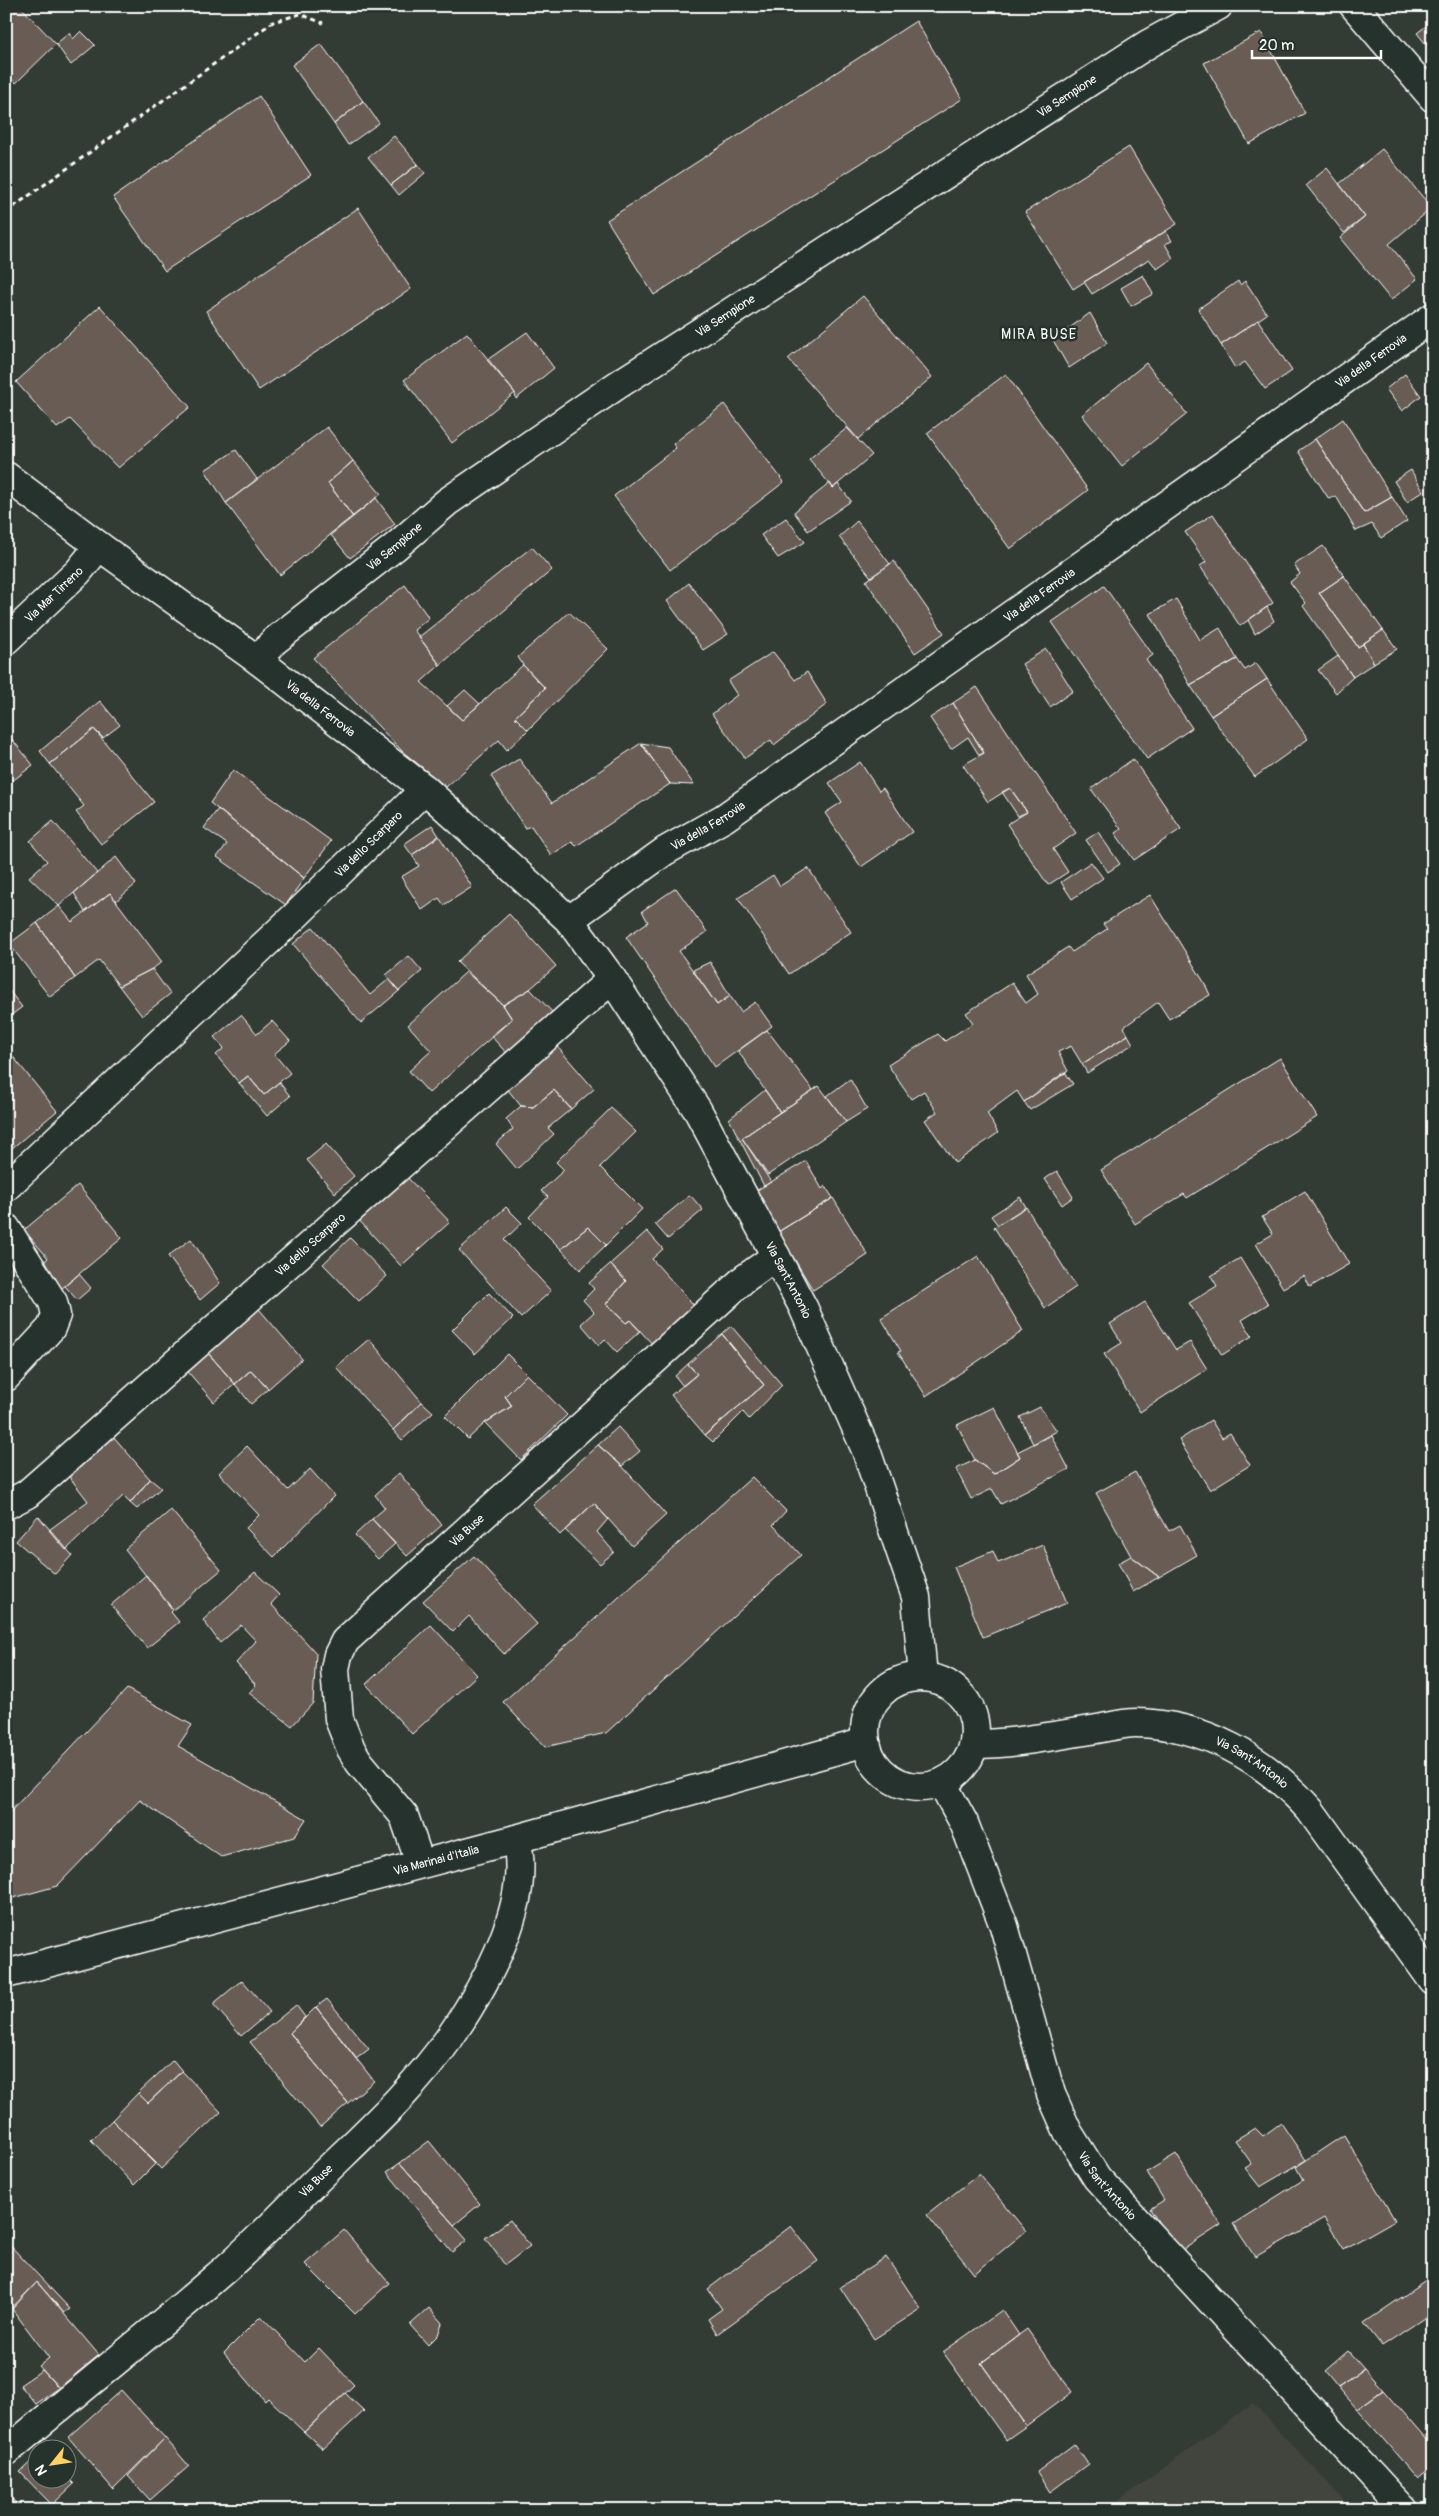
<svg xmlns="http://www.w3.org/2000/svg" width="1439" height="2516" font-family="Pangolin,sans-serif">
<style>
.built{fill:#43453e}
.building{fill:#685c54;stroke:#fff}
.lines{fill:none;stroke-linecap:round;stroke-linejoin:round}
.street-casing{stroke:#fff;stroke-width:31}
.path{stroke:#fff;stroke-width:3;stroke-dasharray:5 4;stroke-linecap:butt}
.street{stroke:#26332d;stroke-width:28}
.labels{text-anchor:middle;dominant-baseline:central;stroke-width:5;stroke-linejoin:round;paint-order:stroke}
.street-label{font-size:12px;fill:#fff;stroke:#26332d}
.neighbourhood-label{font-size:14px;letter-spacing:1px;fill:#fff;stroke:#26332d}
</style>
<rect width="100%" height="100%" fill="#333b35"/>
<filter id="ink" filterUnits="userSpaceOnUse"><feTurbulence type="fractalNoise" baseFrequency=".02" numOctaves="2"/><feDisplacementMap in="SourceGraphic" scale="10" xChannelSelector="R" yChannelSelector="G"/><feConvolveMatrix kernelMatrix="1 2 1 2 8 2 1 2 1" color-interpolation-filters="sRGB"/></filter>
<g filter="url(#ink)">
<path class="built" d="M1253,2403L1353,2510H1106Z"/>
<path class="building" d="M6,6H20L56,44L16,83L6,73Z
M916,21L962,99L654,295L607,220Z
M1433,21V53L1417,33Z
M81,31L95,45L71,65L56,44L69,33L73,39Z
M1261,32L1305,113L1249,144L1204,63Z
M321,44L363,101L334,124L292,65Z
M259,96L311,175L165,271L113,197Z
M363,101L379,123L348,145L334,124Z
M394,136L418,164L391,185L368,157Z
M1129,147L1177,224L1073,289L1025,212Z
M1382,149L1432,208L1389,244L1417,279L1391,300L1340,238L1365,217L1339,184Z
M418,164L425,173L399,195L391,185Z
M1327,168L1365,217L1344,233L1306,185Z
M358,208L411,289L259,390L206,311Z
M1166,231L1172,241L1165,244L1173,258L1157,269L1149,259L1092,294L1084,282Z
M1143,275L1153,294L1131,306L1121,288Z
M1238,281L1240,285L1245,281L1267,314L1221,345L1198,309Z
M863,296L932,377L858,439L788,359Z
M100,306L190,407L118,468L70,419L57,428L16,382Z
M1090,313L1107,343L1069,368L1053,340Z
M1258,320L1292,371L1265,389L1245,362L1235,368L1221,345Z
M527,332L554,368L516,399L515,393L487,360Z
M467,333L515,393L452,443L404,380Z
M1146,363L1187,414L1122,466L1082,415Z
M1006,374L1088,490L1010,549L927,433Z
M1405,374L1421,396L1402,411L1386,389Z
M724,404L784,482L670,570L614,496L676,448L673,444Z
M1343,419L1392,497L1364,513L1315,439Z
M327,427L353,461L328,483L353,517L280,575L226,503Z
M847,428L872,455L833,488L809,459Z
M1315,439L1364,513L1392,497L1407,521L1381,538L1372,524L1356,531L1336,496L1329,499L1298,451Z
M236,450L257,479L226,503L205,470Z
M353,461L381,494L353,517L328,483Z
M1411,470L1423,491L1407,502L1394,481Z
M830,483L833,488L838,484L851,501L808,531L794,512Z
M376,498L395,524L350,558L330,534Z
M1213,514L1273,603L1240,626L1200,566L1206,562L1185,532Z
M786,518L805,542L778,558L761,535Z
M857,521L890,564L871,577L839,537Z
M1323,546L1344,576L1319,593L1358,647L1363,644L1374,663L1353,677L1303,606L1306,603L1290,582L1300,574L1294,565Z
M532,547L552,570L440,665L419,637Z
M894,561L944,633L915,653L866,581Z
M1344,576L1383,630L1358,647L1319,593Z
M689,583L728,634L703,650L667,601Z
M405,585L429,618L414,630L440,665L421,682L462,720L523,665L545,688L515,717L528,730L507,750L499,740L446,787L402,751L313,658Z
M1104,586L1153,655L1146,660L1192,728L1147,759L1052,622Z
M1176,599L1200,640L1220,628L1237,659L1190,685L1150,614Z
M1267,607L1274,621L1255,634L1248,620Z
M569,612L608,649L528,730L515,717L545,688L523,665L518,657Z
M1383,630L1397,649L1374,663L1363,644Z
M1046,649L1073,691L1050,707L1022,664Z
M773,652L795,680L807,672L827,704L774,745L771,740L745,758L712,714L737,695L728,681Z
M1338,656L1353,677L1336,693L1318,670Z
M1237,659L1245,670L1256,663L1267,679L1211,716L1190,685Z
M1267,679L1308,739L1255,777L1211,716Z
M977,687L1076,833L1053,849L1068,872L1048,885L1007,824L1027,812L1010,788L988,802L963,765L984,753L953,703Z
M465,690L480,704L462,720L447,706Z
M100,701L120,725L103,738L94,729L50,764L40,751Z
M953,703L984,753L979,755L968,737L951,749L930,718Z
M94,729L154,802L101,844L76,812L84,806L50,764Z
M6,732L33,765L6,786Z
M641,743L670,784L576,846L572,842L551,855L531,826L525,828L491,776L519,759L552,803Z
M641,743L668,747L694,785L670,784Z
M1133,759L1181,829L1134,860L1115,833L1121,829L1091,789Z
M860,762L879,791L883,788L912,832L861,867L825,813L842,802L829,783Z
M233,770L331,841L304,878L210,803Z
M1010,788L1027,812L1018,816L1002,792Z
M218,809L304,878L286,905L217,857L227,844L204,828Z
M53,821L97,873L59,906L29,877L47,861L30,841Z
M432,825L439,836L412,855L404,844Z
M1098,832L1120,864L1108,872L1086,840Z
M439,836L472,887L444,905L439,898L422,910L401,877L419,866L412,855Z
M116,857L136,884L116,901L110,893L85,912L74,893Z
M1091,862L1103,878L1072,899L1061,882Z
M808,868L851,932L789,974L738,898L773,875L780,886Z
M676,888L707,932L679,951L717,1005L730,996L741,1012L755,1002L772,1026L715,1067L626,937L648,922L642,911Z
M110,893L162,962L152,969L119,986L99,960L75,978L37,923L59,906L72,922Z
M1150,895L1204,982L1210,995L1169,1019L1158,1002L1124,1027L1128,1035L1082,1064L1071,1046L1058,1052L1068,1071L1024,1102L1017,1091L987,1113L998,1133L955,1163L925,1120L937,1112L924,1091L911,1099L888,1065L938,1034L945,1041L973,1023L966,1013L1012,983L1026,1003L1038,994L1026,974L1068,947L1072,952L1107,929L1103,924Z
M509,914L556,966L530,989L503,1005L457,962Z
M37,923L75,978L50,997L9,944Z
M313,927L370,995L389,979L399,991L361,1023L293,944Z
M409,956L422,971L399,991L386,975Z
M710,962L730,996L717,1005L693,970Z
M152,969L170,994L142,1016L119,986Z
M466,972L503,1005L512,1019L429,1093L409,1071L431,1051L408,1025Z
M6,987L22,1007L6,1019Z
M530,989L557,1017L511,1058L491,1036L512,1019L503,1005Z
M241,1015L257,1034L272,1021L290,1041L274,1054L290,1073L264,1095L248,1076L239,1083L216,1055L224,1048L214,1037Z
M767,1030L813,1090L780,1112L738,1051Z
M1128,1035L1133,1044L1087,1073L1082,1064Z
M555,1044L594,1089L571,1109L554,1090L533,1107L521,1106L504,1085Z
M6,1048L57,1111L6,1153Z
M1280,1058L1317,1117L1187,1198L1184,1194L1135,1224L1101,1170Z
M1065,1072L1073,1084L1030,1110L1024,1102Z
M248,1076L264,1095L279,1082L290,1096L267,1116L239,1083Z
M850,1079L867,1109L846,1122L827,1096Z
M819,1086L846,1122L768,1175L742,1138Z
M554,1090L571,1109L548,1128L554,1134L517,1169L496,1144L513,1129L506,1119L521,1106L533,1107Z
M765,1090L780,1112L742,1138L771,1182L764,1186L729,1119Z
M611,1108L636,1132L600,1167L642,1209L606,1245L588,1227L561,1249L529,1217L548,1197L541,1191L564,1170L556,1162Z
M326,1144L354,1176L335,1193L307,1160Z
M806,1161L822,1189L825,1186L833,1198L778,1232L754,1192Z
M1057,1171L1073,1197L1062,1205L1045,1179Z
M403,1173L450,1222L401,1266L356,1217Z
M78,1185L122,1238L61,1289L40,1265L48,1258L24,1230Z
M1305,1191L1349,1264L1310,1287L1304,1276L1283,1288L1256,1244L1273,1234L1262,1217Z
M690,1195L703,1210L668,1239L655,1224Z
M1020,1197L1026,1207L998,1225L991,1216Z
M833,1198L868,1255L813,1290L778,1232Z
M506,1207L522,1223L504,1240L551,1291L521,1318L459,1250Z
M1026,1207L1076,1287L1045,1308L994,1227Z
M588,1227L606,1245L580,1270L561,1249Z
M647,1231L663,1249L652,1259L700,1312L656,1348L630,1320L626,1323L606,1304L626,1281L610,1264Z
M350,1238L387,1276L359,1301L323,1264Z
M191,1239L220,1283L200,1300L168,1256Z
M978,1256L1023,1331L926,1396L898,1352L901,1351L881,1318Z
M1240,1258L1268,1304L1242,1320L1252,1336L1222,1355L1189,1303L1217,1286L1211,1276Z
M610,1264L626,1281L606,1304L626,1323L630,1320L640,1331L617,1352L605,1339L599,1345L581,1324L594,1312L583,1300L594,1289L589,1283Z
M79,1274L91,1288L77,1300L65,1286Z
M489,1293L513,1318L475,1354L452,1330Z
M253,1302L302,1359L268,1389L251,1370L235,1384L202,1346Z
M1145,1302L1176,1350L1190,1342L1207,1369L1140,1412L1104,1354L1122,1343L1110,1324Z
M731,1326L782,1385L749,1419L743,1412L713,1442L705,1435L764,1385L722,1334Z
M722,1334L764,1385L705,1435L671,1395L697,1374L688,1364Z
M369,1339L422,1402L393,1430L336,1367Z
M202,1346L235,1384L214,1402L182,1365Z
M507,1354L527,1374L505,1396L512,1406L485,1423L468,1439L445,1416Z
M688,1364L697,1374L683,1386L675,1376Z
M251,1370L268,1389L251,1404L235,1384Z
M527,1374L567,1415L521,1460L485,1423L512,1406L505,1396Z
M422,1402L433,1412L402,1440L393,1430Z
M994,1407L1020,1457L994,1474L975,1460L957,1425Z
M1040,1407L1057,1431L1033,1444L1020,1417Z
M1211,1420L1222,1438L1230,1433L1250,1465L1210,1490L1179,1440Z
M618,1427L640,1451L622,1466L598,1445Z
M1051,1435L1069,1469L1001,1504L992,1489L971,1499L956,1469L975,1460L994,1474L1020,1457L1017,1452Z
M113,1436L150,1479L130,1503L123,1496L66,1550L49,1530L88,1501L68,1475Z
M598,1445L622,1466L666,1515L632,1546L594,1503L560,1535L532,1504Z
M247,1446L288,1490L310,1469L334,1496L274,1557L246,1528L259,1515L219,1473Z
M1135,1472L1169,1531L1180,1525L1197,1555L1159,1577L1131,1556L1096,1493Z
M399,1473L442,1525L407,1556L372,1519L385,1508L375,1495Z
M752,1477L786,1511L773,1525L801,1555L606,1733L545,1747L503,1702Z
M150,1479L161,1488L137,1509L130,1503Z
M594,1503L608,1519L597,1532L614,1552L600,1564L565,1530Z
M171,1510L221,1570L173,1610L125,1549Z
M38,1516L72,1555L55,1574L16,1541Z
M372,1519L395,1544L378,1559L355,1535Z
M1043,1545L1067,1603L983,1637L954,1567L993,1551L998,1563Z
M474,1556L537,1624L504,1654L469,1616L453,1632L423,1601Z
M1131,1556L1159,1577L1133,1592L1118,1563Z
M255,1572L279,1595L271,1604L316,1653L313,1703L292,1726L249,1693L256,1685L236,1663L256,1641L241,1625L220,1643L203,1620Z
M146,1575L173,1610L171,1612L179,1622L147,1648L111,1605Z
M431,1625L477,1675L412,1734L366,1684Z
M127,1689L192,1725L178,1746L306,1819L294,1837L221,1857L140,1800L57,1886L6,1900V1816Z
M242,1980L270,2012L241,2036L213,2004Z
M327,1999L369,2049L356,2059L316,2007Z
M296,2005L305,2017L290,2033L348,2103L320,2127L250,2042Z
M316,2007L374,2081L348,2103L290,2033Z
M173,2060L182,2071L148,2103L138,2093Z
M182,2071L221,2112L161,2169L112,2120L138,2093L148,2103Z
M112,2120L156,2163L134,2185L91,2140Z
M1281,2123L1306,2160L1260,2187L1245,2168L1252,2164L1235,2140L1255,2128L1263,2136Z
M1344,2135L1395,2220L1344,2249L1324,2218L1255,2257L1233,2224L1303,2180L1296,2167Z
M429,2141L480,2204L454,2225L400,2163Z
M1176,2154L1221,2225L1178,2253L1150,2209L1164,2200L1147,2172Z
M400,2163L467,2240L452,2252L387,2172Z
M979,2174L1026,2231L974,2274L927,2215Z
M510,2220L530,2246L505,2265L485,2238Z
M791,2226L818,2261L717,2334L708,2319L722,2309L708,2289Z
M344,2230L389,2283L355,2314L305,2264Z
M6,2241L70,2309L64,2313L37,2282L6,2314Z
M886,2257L921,2309L874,2339L840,2287Z
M1433,2276V2312L1382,2346L1364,2323Z
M37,2282L99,2355L59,2388L39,2366L49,2358L12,2309Z
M429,2308L442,2323L438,2335L428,2345L410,2325Z
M1002,2310L1019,2335L981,2363L1026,2426L1006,2440L943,2352Z
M261,2316L305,2362L319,2348L354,2385L304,2432L268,2398L265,2401L224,2353Z
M1027,2329L1072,2392L1026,2426L981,2363Z
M1348,2351L1364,2369L1338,2387L1325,2371Z
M1364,2369L1383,2390L1357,2409L1338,2387Z
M42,2370L59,2388L36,2404L20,2385Z
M121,2390L165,2438L113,2489L68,2437Z
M1383,2390L1433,2448V2465L1417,2478L1357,2409Z
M345,2393L364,2411L323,2449L304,2432Z
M165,2438L189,2466L150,2500L128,2476Z
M1074,2444L1088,2464L1050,2492L1037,2472Z
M38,2455V2478H68L74,2484L52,2505L20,2472Z
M8,2494L22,2510H6Z"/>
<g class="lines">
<defs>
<g id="street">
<path d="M1354,6L1433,98"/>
<path id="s1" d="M6,476L99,546L259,661L425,789L569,920L612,979L698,1111L803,1307L866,1450L916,1597L923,1677"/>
<path id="s2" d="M6,640L78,572L99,546"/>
<path id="s3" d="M259,661L273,642L395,547L447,502L616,386L1148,44L1218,6"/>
<path id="s4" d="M569,920L665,851L724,818L1433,317"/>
<path id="s5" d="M6,1187L294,917L425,789"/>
<path d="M6,1228L53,1302L56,1315L51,1328L6,1377"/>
<path id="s6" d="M6,1505L27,1494L612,979"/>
<circle cx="920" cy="1732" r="55"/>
<path id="s7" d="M974,1744C1013,1744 1052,1736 1091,1730C1105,1728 1121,1723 1136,1723C1205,1724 1265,1759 1310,1810L1433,1981"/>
<path id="s8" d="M942,1783L964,1823L1004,1926L1051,2094L1068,2132L1097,2178L1404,2510"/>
<path id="s9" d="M420,1863L404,1816L359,1762L351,1749L339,1719L335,1669L338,1655L345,1641L744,1279L776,1256"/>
<path id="s10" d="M6,1974L516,1839L866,1742"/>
<path id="s11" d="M6,2452C76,2393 147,2337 216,2277C253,2246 286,2210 320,2177C365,2133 414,2089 450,2037C485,1986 533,1902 516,1839"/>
</g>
</defs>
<use href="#street" class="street-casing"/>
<path class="path" d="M6,212L273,22L300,14L323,23"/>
<use href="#street" class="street"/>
</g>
</g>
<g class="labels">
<g class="street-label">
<text stroke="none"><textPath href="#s3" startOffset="988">Via Sempione</textPath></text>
<text stroke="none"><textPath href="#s3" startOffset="582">Via Sempione</textPath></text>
<text stroke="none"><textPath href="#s4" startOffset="978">Via della Ferrovia</textPath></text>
<text stroke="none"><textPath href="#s3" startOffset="178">Via Sempione</textPath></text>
<text stroke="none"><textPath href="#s2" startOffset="66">Via Mar Tirreno</textPath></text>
<text stroke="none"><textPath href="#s4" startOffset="572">Via della Ferrovia</textPath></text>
<text stroke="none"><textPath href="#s1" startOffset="391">Via della Ferrovia</textPath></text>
<text stroke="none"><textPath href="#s4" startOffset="168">Via della Ferrovia</textPath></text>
<text stroke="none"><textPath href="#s5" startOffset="499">Via dello Scarparo</textPath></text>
<text stroke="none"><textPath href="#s6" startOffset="401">Via dello Scarparo</textPath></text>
<text stroke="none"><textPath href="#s1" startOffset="1140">Via Sant'Antonio</textPath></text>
<text stroke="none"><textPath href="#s9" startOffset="412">Via Buse</textPath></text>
<text stroke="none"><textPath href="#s7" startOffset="288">Via Sant'Antonio</textPath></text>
<text stroke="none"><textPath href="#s10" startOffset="445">Via Marinai d'Italia</textPath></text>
<text stroke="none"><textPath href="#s11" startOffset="412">Via Buse</textPath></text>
<text stroke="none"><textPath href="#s8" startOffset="439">Via Sant'Antonio</textPath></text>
</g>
<g class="neighbourhood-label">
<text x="1039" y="334">MIRA BUSE</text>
</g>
</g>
<rect width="1439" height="2516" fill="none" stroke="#26332d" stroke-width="25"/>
<rect x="12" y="12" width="1414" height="2491" fill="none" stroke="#fff" stroke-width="2" filter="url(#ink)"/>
<g transform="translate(52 2464) rotate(240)"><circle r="24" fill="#26332d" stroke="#7d8581"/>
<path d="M0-4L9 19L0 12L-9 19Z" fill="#ffd166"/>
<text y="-8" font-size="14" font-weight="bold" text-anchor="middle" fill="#ffffff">N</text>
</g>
<path d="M1252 50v8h129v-8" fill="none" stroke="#ffffff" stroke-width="2.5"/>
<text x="1259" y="50" font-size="15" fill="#ffffff" stroke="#26332d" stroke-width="4" paint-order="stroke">20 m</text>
</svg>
